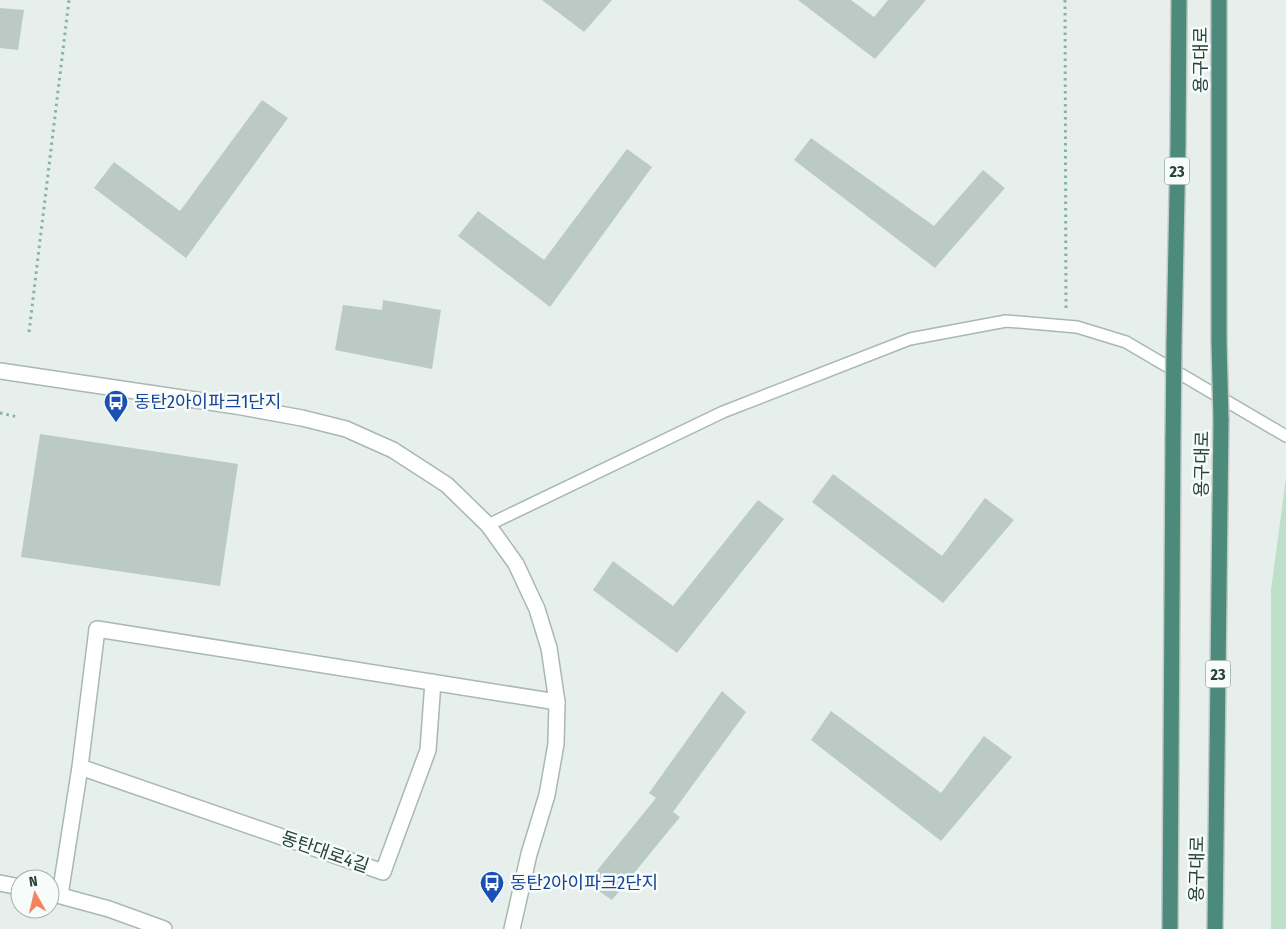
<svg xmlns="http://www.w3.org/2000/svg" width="1286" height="929" font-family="'Fira Sans Condensed','Noto Sans KR',sans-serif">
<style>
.green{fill:#bfe0c8}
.building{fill:#bbcac4}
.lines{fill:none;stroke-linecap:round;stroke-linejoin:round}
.service-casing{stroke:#a8b8b2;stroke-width:14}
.minor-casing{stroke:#a8b8b2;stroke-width:18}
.tertiary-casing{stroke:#a8b8b2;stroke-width:18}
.trunk-casing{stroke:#c2cac8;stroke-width:18}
.path{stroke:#86b3a5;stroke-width:3;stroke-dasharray:2.5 4;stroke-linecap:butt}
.service{stroke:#fff;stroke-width:11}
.minor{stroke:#fff;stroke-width:15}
.tertiary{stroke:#fff;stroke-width:15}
.trunk{stroke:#4c8a7c;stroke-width:15}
.trunk-bridge-casing{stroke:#c2cac8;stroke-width:18;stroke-linecap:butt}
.trunk-bridge{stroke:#4c8a7c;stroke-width:15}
.labels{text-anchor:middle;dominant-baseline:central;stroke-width:5;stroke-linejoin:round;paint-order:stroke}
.shield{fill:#f7fbf9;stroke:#637a73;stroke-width:1}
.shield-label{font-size:16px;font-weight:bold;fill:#24423a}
.street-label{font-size:18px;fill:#24423a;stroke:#f7fbf9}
.transit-label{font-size:18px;fill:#164399;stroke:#f7fbf9;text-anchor:start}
</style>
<rect width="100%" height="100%" fill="#e6efeb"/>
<path class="green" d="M1286,478V929H1271V590Z"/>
<path class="building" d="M542,0H612L584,32Z
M798,0H851L874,17L888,0H926L875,59Z
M0,8L24,10L18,50L0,48Z
M262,100L288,118L186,258L94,188L114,162L180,211Z
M811,138L934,226L983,170L1005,188L935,268L794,160Z
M627,149L652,167L550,307L458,236L478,211L544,260Z
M383,300L441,310L432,369L335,350L343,305L382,310Z
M40,434L238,464L220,586L21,557Z
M833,474L942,556L985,498L1014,520L943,603L812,502Z
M758,500L784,519L677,653L593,590L613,561L673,606Z
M722,691L746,712L673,812L680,817L612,900L587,883L656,798L649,793Z
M831,711L941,793L984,736L1012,757L941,841L811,740Z"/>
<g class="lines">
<defs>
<path id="service" d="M488,525L723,412L910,339L1006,321L1077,327L1126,342L1286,436"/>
<path id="minor" d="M80,767L383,872L428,750L433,682
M60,895L80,767L97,629L557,702"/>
<path id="tertiary" d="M0,371L236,406L302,418L346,429L393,450L447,485L488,525L516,564L537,609L549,648L557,702L556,744L547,795L529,854L512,929
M0,883L20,887
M50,893L109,909L164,929"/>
<path id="trunk" d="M1219,0V342
M1174,343L1178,145L1179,0
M1170,929L1173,437
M1215,929L1221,420"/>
</defs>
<use href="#service" class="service-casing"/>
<use href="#minor" class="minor-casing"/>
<use href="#tertiary" class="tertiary-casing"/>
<use href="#trunk" class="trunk-casing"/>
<path class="path" d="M1065,0L1066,309
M29,332L69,0
M0,413L18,417"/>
<use href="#service" class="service"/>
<use href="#minor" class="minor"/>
<use href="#tertiary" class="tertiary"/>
<use href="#trunk" class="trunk"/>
<defs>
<path id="trunk-bridge" d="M1219,342L1221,420
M1173,437L1174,343"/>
</defs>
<use href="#trunk-bridge" class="trunk-bridge-casing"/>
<use href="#trunk-bridge" class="trunk-bridge"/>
</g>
<defs>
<symbol id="bus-pin" viewBox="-11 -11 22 30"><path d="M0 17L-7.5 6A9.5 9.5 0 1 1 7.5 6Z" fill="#1a4fb4" stroke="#f7fbf9"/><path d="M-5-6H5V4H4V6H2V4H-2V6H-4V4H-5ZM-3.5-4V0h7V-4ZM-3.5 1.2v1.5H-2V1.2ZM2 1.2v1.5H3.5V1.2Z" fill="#fff"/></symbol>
</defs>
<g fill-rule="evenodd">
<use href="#bus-pin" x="102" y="388" width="28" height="38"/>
<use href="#bus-pin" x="478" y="869" width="28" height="38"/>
</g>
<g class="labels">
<g class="shield">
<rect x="1164.5" y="157.5" width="25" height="27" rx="4"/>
<rect x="1205.5" y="660.5" width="25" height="27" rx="4"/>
</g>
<g class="shield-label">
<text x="1177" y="171">23</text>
<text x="1218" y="674">23</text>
</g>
<g class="street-label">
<text transform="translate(1201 60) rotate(-90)">용구대로</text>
<text transform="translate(1202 464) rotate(-89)">용구대로</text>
<text transform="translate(325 852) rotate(19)">동탄대로4길</text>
<text transform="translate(1197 869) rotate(-89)">용구대로</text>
</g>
<g class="transit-label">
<text x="134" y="402">동탄2아이파크1단지</text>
<text x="510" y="883">동탄2아이파크2단지</text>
</g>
</g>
<g transform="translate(35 894) rotate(352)"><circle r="24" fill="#f7fbf9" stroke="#a3b1ad"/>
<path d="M0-4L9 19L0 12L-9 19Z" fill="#f4845f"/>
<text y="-8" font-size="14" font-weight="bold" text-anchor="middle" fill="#24423a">N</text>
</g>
</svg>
